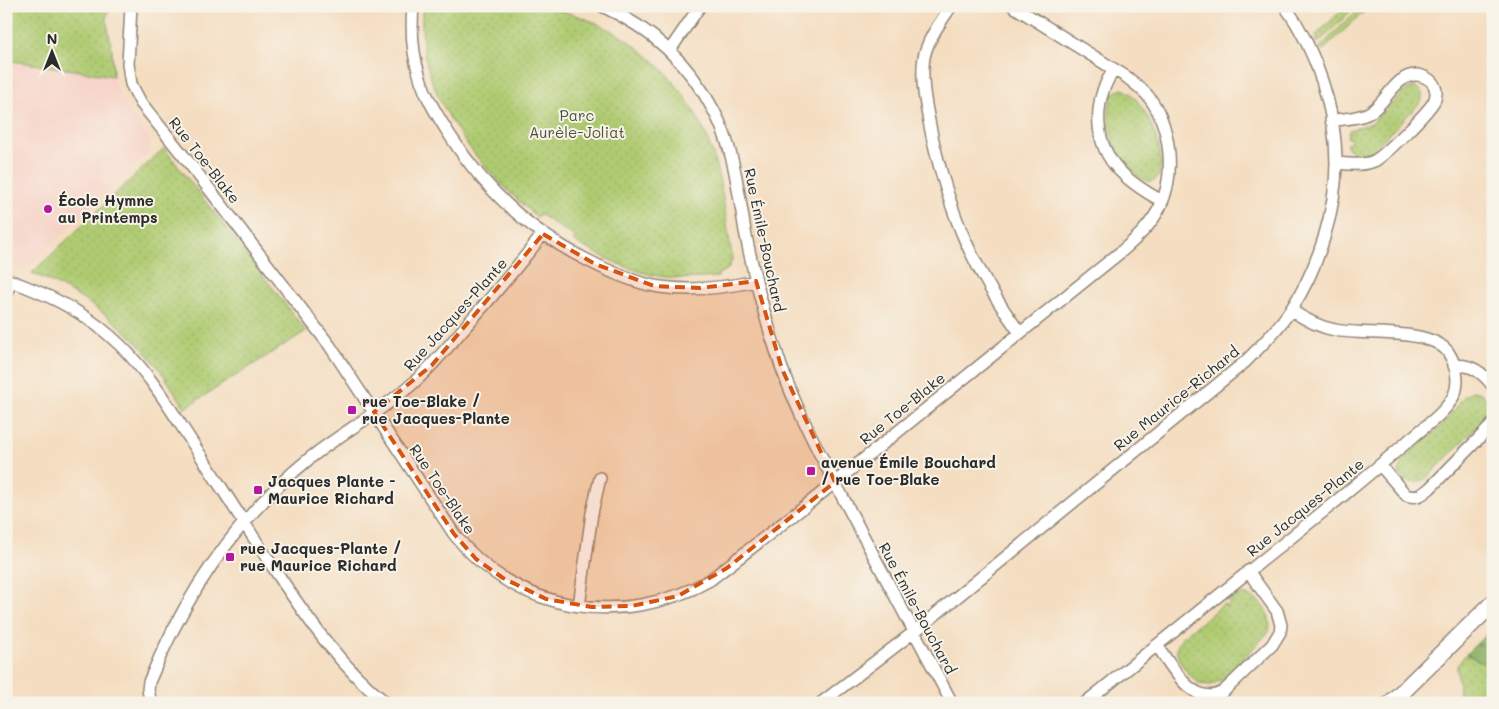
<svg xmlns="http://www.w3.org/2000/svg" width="1499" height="709" font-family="Mali,sans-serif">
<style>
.built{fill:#f7d1c6}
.grass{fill:url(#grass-dots);stroke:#6d7b4e}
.forest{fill:url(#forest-firs);stroke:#5b6d47}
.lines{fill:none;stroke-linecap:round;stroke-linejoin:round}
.minor-casing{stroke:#908476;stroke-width:14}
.secondary-casing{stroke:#908476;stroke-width:19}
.minor{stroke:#fff;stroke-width:11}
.secondary{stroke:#fff;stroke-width:16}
.marked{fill:#d5540f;fill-opacity:0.2;stroke:#d5540f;stroke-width:4;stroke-dasharray:10 6;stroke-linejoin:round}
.poi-dot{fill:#b5179e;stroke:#f7f3e8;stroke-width:2}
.labels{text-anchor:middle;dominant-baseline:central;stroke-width:4;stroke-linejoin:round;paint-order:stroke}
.park-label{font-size:15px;fill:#4c533c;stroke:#f7f3e8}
.street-label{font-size:15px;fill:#2b2b2b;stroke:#f7f3e8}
.poi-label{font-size:15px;font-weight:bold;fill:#2b2b2b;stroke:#f7f3e8;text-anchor:start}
</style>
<defs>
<pattern id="grass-dots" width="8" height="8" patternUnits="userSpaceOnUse" patternTransform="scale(1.25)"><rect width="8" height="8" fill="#afcb71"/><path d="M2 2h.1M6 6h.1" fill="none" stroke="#97ae62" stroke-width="1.8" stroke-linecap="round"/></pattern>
<pattern id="forest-firs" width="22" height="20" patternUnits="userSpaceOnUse" patternTransform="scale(1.25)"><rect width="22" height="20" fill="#8baf63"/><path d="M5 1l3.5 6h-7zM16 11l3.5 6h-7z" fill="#728f52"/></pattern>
</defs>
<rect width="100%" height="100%" fill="#f7f3e8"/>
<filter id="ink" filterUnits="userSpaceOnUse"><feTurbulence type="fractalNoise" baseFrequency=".02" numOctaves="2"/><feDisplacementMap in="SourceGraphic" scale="10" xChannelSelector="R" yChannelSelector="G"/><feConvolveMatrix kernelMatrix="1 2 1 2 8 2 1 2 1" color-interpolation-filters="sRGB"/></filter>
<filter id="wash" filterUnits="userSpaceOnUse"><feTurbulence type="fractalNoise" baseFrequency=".0096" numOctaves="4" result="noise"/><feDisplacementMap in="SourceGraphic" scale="20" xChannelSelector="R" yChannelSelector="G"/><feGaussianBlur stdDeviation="1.12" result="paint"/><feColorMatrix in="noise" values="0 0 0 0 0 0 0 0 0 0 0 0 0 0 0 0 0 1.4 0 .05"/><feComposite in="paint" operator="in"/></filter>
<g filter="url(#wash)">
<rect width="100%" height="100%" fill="#f4ddc0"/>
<path class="built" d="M6,60L113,76L119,95L149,140L151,146L150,151L25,269L6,263Z"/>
<path class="grass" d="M6,6H111L106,18L112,50L113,76L6,60Z
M426,6C450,6 474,6 498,6C516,6 534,5 551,9C623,22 686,77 710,146C722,179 725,216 731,250L732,259L728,269L718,274V277C703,278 689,279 675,278C638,276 604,258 573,241L575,237L539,214L537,217C491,179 442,123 427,65C422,47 422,29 422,12L425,11Z
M1346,6H1356L1318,43L1315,36Z
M1361,6H1370L1322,51L1320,47Z
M1414,87C1422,90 1425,95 1420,103L1372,151C1364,155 1355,155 1347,148V143L1351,142L1350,138H1347L1349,130L1372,123L1406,90Z
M1122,89C1143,93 1173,164 1156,179C1141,191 1115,150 1112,138C1108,124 1107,107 1113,93Z
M164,148L306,331L185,408C174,391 163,373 150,357C119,319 76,292 32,273Z
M1473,391C1487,393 1491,403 1487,416L1428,477C1414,488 1394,482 1401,465C1405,454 1434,434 1443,424C1454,414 1459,395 1473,391Z
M1239,594C1257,594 1274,613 1269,632L1223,679L1211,685L1200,684C1191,678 1175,660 1177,648C1177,644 1180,641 1182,637L1224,604L1226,607L1230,604L1228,600Z
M1466,654L1493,668V703H1456C1462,691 1457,679 1457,666Z"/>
<path class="forest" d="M1493,628V668L1466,654Z"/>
</g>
<g filter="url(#ink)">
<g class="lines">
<defs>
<path id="minor" d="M131,6L128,64L131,84L141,103L190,164L330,346L454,534C516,613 624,629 710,580L818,496L1122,251C1137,238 1151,225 1160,207C1176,174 1171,125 1148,96C1142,89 1135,84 1128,78L1013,6
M413,6C411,29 412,52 419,74C425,96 437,115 449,134C484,189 529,231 587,260C608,271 631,281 654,286C687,292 723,288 756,281
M602,6C651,28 689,63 714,111C734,148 738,190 745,231C754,277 766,322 781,366C799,417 825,464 850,511C884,575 918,639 952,703
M951,6C941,22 928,38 924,57C920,83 927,110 932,136C950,214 972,268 1020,333
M670,50L700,6
M1114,70C1106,81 1100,96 1099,110C1095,157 1125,181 1162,201
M1331,121C1344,118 1361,119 1372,111C1387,101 1397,73 1418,75C1423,76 1428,78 1432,82C1436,87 1437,93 1435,99C1432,109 1383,157 1374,161C1362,166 1348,164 1336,163
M6,279C44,293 78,308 109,335C142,363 165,400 188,436C218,482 247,528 277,573C309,621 341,667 386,703
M6,295L11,281
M1454,366C1471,363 1483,373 1493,386
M1380,465L1406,495C1416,499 1422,495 1430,488L1493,424
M579,606L592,513L600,478
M1157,645C1171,666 1194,709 1223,692L1272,645L1280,632L1281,625L1277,611L1248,571
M151,703L148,690L149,682C185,595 237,517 310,458C343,432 380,412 411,385C431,368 448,347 465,327C492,297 518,266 543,234
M821,703L914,632L1245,362C1262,345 1279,328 1292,308C1318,268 1336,211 1336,163C1336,111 1316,49 1285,6
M1085,703C1172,634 1258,563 1345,494C1368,475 1391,456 1414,436C1428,424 1446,412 1454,395C1460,382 1456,364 1448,352C1430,327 1363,336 1335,330C1319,327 1304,319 1291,310"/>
<path id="secondary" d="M1391,703L1493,603"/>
</defs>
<use href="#minor" class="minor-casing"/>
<use href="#secondary" class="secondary-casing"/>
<use href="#minor" class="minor"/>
<use href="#secondary" class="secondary"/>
</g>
</g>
<path class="marked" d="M543,234L595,264L654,286L700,288L756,281L782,369L835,482L727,568L678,596L632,606L592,607L546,599L503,578L476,559L454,534L374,412L432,365Z"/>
<g class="poi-dot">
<circle cx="48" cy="209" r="5"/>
<rect x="347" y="405" width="10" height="10" rx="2.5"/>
<rect x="806" y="466" width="10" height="10" rx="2.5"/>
<rect x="253" y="485" width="10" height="10" rx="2.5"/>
<rect x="225" y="552" width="10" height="10" rx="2.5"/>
</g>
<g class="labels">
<g class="park-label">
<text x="577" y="115">Parc<tspan x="577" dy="17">Aurèle-Joliat</tspan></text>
</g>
<g class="street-label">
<text transform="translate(205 160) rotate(52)">Rue Toe-Blake</text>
<text transform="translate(765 240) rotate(78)">Rue Émile-Bouchard</text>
<text transform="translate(455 314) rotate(-48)">Rue Jacques-Plante</text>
<text transform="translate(1176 398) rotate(-39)">Rue Maurice-Richard</text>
<text transform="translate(902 408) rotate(-39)">Rue Toe-Blake</text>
<text transform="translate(443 489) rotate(56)">Rue Toe-Blake</text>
<text transform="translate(1305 507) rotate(-39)">Rue Jacques-Plante</text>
<text transform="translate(918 608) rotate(62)">Rue Émile-Bouchard</text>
</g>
<g class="poi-label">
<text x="58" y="200">École Hymne<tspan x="58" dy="17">au Printemps</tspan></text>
<text x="362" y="401">rue Toe-Blake /<tspan x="362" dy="17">rue Jacques-Plante</tspan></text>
<text x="821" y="462">avenue Émile Bouchard<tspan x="821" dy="17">/ rue Toe-Blake</tspan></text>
<text x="268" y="481">Jacques Plante -<tspan x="268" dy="17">Maurice Richard</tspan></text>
<text x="240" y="548">rue Jacques-Plante /<tspan x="240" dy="17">rue Maurice Richard</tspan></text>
</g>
</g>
<rect width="1499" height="709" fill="none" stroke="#f7f3e8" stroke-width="25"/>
<g transform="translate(52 52)" stroke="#f7f3e8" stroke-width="4" paint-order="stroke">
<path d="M0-4L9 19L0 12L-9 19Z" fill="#2b2b2b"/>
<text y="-8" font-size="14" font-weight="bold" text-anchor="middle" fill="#2b2b2b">N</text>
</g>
</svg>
